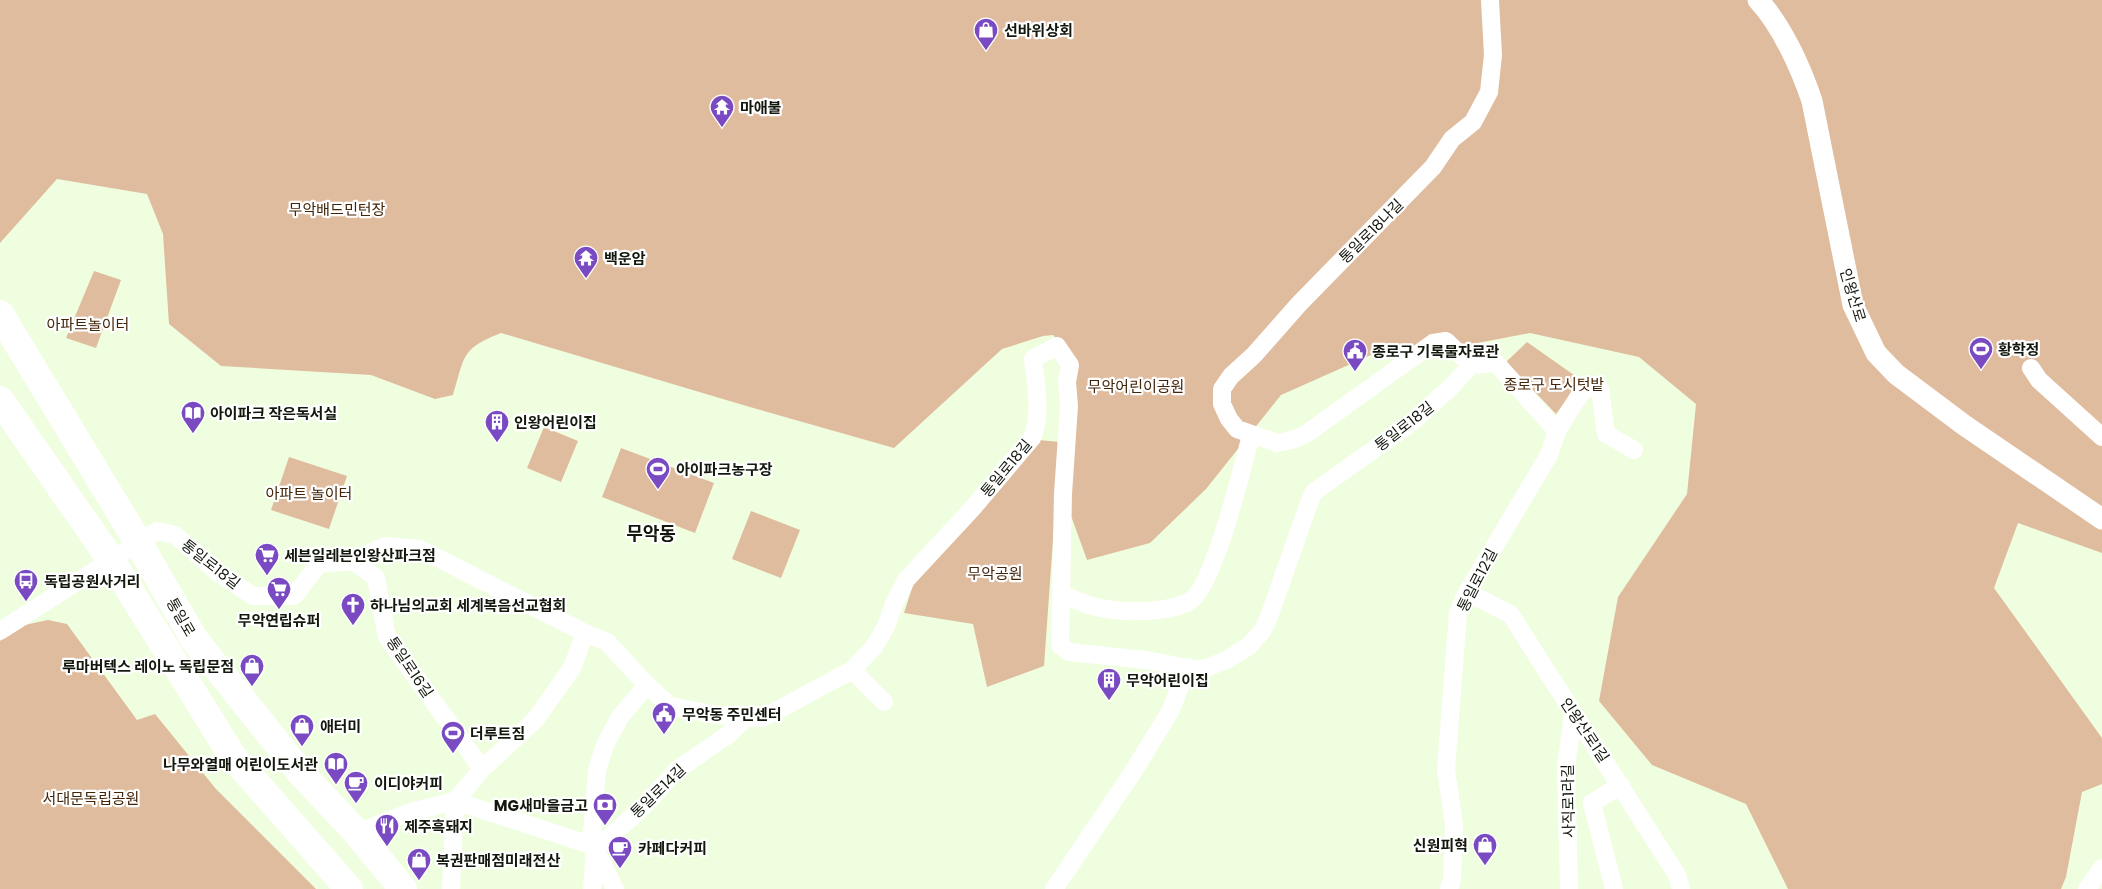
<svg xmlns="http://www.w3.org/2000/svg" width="2102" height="889" font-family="Poppins,'Noto Sans KR',sans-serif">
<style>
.green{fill:#e0bc9f}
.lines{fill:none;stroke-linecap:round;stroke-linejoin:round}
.minor{stroke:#fff;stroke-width:18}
.tertiary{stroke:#fff;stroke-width:21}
.primary{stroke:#fff;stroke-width:28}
.labels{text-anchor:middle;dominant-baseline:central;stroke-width:4.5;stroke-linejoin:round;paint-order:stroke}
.poi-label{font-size:15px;font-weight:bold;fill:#13180d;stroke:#fff;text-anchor:start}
.park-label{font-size:15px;fill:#422408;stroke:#fff}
.street-label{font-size:15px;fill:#13180d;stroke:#fff}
.quarter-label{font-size:18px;font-weight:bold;fill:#13180d;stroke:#fff}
</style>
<rect width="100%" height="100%" fill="#effedf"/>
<path class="green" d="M0,0H2102V553L2018,523L1994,588L2102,738V784L2082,792L2066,877L2061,889H1788L1746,804L1652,765L1599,701L1618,597L1687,494L1696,404L1639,357L1530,333L1472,344L1425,343L1371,355L1281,395L1206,489L1150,543L1087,560L1066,502L1065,347L1053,335L1043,336L1002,349L894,448L743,405L501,333C460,349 465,357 453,395L435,399L371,375L221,366L169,324L163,234L147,194L57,179L0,243Z
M94,271L121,280L96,348L66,338Z
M1527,342L1581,380L1556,414L1506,362Z
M544,427L578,441L561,482L527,468Z
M1039,440L1060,442L1044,666L987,687L973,624L904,613L913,585Z
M621,448L714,483L695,533L602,497Z
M289,457L347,476L329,529L271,510Z
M751,511L800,530L781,578L732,559Z
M48,620L67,624L137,720L155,714L216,789L316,889H0V641L20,626Z"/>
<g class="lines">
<path class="minor" d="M1471,365L1446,341L1433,343L1306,434L1292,440L1277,443L1237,429L1229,419L1222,404V389L1231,376L1254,355L1299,304L1433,167L1452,139L1473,122L1489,92L1493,55L1490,0
M2031,368L2039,380L2102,437
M353,561L376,578L387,637L482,769
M1061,594C1072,598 1085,605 1096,607C1122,613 1166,614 1190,601C1214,587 1243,465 1251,435
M1466,594L1483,600L1511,615L1677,875L1681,889
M0,631L157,531L175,535L217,572L253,596H294L319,564L353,561L385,546L420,549L585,633L607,642L647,685L670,706L717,715L763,718L852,670L874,647L886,626L894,604L906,580L971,510L1032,438C1042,414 1036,385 1033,359L1057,346L1070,365L1067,382L1069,406L1063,494L1060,645L1069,652L1146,660L1193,669L1206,668L1226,660L1249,646L1263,630L1270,614L1309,503L1314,492L1411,423L1451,387L1471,365L1496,363L1557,431
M852,670L884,702
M357,833L410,812L455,801L482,769L535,720L572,668L585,633
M591,845L597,770L605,745L620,717L647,685
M451,889L455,801L591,845L595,849L615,889
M592,889L595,849L639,811L677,770L729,734L747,717
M1054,889L1133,772L1171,710L1187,667
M1449,889L1452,880L1454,824L1446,770L1458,613L1466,594L1549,455L1557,431L1584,388L1600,389L1606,434L1634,450
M1569,889L1566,767L1573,714
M1614,889L1592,803L1621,785
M2087,889L2102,868"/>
<path class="tertiary" d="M1758,0C1782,26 1801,68 1812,101L1853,305L1876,353L1896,374L1964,425L2102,519"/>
<path class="primary" d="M0,314L138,542L194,639L300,772L357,833L403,889
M0,400L111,560L233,757L349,889"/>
</g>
<defs>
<symbol id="shop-pin" viewBox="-11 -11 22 30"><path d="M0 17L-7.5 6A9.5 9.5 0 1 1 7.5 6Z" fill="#794ac2" stroke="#fff"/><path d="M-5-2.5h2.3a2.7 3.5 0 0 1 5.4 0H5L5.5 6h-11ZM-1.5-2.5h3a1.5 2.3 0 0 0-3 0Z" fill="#fff"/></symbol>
<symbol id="temple-pin" viewBox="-11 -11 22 30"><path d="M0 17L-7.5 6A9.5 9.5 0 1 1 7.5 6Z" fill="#794ac2" stroke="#fff"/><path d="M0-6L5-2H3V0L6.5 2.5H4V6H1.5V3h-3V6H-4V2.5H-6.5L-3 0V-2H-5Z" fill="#fff"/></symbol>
<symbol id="stadium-pin" viewBox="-11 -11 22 30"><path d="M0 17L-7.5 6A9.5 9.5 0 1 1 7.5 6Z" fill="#794ac2" stroke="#fff"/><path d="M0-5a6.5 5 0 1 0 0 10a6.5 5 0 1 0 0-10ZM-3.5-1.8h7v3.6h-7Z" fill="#fff"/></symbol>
<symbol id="civic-pin" viewBox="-11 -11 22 30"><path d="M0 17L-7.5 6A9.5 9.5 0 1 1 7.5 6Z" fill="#794ac2" stroke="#fff"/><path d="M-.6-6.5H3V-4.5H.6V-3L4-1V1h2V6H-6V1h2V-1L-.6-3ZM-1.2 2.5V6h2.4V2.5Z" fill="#fff"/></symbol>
<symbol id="library-pin" viewBox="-11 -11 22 30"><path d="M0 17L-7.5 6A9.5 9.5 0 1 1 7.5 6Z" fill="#794ac2" stroke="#fff"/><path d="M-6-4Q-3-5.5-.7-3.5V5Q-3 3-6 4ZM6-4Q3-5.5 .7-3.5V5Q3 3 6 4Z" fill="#fff"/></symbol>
<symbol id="building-pin" viewBox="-11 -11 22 30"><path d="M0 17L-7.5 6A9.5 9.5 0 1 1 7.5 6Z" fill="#794ac2" stroke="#fff"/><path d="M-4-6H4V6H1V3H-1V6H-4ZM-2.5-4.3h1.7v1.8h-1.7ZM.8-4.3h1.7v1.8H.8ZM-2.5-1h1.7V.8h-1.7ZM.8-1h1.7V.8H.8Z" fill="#fff"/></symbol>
<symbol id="supermarket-pin" viewBox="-11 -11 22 30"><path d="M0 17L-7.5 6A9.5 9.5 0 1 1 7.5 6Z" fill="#794ac2" stroke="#fff"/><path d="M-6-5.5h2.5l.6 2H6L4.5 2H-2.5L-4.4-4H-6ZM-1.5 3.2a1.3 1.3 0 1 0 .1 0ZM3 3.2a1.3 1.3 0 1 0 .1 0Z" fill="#fff"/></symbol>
<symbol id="bus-pin" viewBox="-11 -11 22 30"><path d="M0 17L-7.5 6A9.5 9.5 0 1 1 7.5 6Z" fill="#794ac2" stroke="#fff"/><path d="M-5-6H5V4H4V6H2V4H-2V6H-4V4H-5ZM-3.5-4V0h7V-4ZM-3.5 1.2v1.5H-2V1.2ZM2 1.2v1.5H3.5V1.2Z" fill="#fff"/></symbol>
<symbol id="church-pin" viewBox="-11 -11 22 30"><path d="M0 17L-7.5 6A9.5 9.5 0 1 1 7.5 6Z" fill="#794ac2" stroke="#fff"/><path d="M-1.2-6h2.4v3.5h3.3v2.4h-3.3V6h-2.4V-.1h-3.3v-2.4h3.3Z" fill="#fff"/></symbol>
<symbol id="cafe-pin" viewBox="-11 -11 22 30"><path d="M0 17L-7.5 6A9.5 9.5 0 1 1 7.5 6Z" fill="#794ac2" stroke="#fff"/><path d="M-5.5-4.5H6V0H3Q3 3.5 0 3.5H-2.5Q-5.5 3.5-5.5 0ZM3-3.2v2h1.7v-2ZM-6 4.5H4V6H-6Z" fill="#fff"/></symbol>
<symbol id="bank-pin" viewBox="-11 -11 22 30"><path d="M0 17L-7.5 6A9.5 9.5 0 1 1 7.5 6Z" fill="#794ac2" stroke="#fff"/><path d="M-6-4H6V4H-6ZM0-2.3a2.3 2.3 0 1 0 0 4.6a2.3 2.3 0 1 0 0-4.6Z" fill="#fff"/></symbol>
<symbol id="restaurant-pin" viewBox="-11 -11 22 30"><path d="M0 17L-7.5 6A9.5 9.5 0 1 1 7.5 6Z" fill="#794ac2" stroke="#fff"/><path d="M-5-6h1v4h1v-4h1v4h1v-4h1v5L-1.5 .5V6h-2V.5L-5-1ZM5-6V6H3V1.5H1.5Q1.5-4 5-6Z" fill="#fff"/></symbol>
</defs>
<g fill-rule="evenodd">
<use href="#shop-pin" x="972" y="16" width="28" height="38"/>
<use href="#temple-pin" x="708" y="93" width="28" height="38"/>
<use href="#temple-pin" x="572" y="244" width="28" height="38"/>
<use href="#stadium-pin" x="1967" y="335" width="28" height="38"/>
<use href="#civic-pin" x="1341" y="337" width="28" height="38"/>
<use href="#library-pin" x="179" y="399" width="28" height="38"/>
<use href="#building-pin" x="483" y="408" width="28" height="38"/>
<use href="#stadium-pin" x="644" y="455" width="28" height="38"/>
<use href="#supermarket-pin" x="253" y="541" width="28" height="38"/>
<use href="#bus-pin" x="12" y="567" width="28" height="38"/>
<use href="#supermarket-pin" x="265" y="575" width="28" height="38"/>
<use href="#church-pin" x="339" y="591" width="28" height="38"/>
<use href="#shop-pin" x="238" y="652" width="28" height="38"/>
<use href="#building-pin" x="1095" y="666" width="28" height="38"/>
<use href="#civic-pin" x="650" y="700" width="28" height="38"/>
<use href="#shop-pin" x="288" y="712" width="28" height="38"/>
<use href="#stadium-pin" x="439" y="719" width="28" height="38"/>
<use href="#library-pin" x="322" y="750" width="28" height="38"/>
<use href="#cafe-pin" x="342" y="769" width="28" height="38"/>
<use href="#bank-pin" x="591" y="791" width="28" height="38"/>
<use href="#restaurant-pin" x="373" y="812" width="28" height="38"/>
<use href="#shop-pin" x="1471" y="831" width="28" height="38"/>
<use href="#cafe-pin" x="606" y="834" width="28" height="38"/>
<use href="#shop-pin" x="405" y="846" width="28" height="38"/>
</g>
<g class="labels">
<g class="poi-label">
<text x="1004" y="30">선바위상회</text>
<text x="740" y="107">마애불</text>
<text x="604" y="258">백운암</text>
<text x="1998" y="349">황학정</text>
<text x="1372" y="351">종로구 기록물자료관</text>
<text x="210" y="413">아이파크 작은독서실</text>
<text x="514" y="422">인왕어린이집</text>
<text x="676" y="469">아이파크농구장</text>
<text x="284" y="555">세븐일레븐인왕산파크점</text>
<text x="44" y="581">독립공원사거리</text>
<text x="370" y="605">하나님의교회 세계복음선교협회</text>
<text x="279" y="620" text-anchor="middle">무악연립슈퍼</text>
<text x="234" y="666" text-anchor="end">루마버텍스 레이노 독립문점</text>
<text x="1126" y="680">무악어린이집</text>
<text x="682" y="714">무악동 주민센터</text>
<text x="320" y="726">애터미</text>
<text x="470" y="733">더루트짐</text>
<text x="318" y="764" text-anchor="end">나무와열매 어린이도서관</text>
<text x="374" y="783">이디야커피</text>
<text x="588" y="805" text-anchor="end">MG새마을금고</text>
<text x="404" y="826">제주흑돼지</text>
<text x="1468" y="845" text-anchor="end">신원피혁</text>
<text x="638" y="848">카페다커피</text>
<text x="436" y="860">복권판매점미래전산</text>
</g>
<g class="park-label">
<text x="337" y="209">무악배드민턴장</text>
<text x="88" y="324">아파트놀이터</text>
<text x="1554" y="384">종로구 도시텃밭</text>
<text x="1136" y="386">무악어린이공원</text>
<text x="309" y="493">아파트 놀이터</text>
<text x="995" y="573">무악공원</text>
<text x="91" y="798">서대문독립공원</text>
</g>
<g class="street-label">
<text transform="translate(1371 231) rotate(-45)">통일로18나길</text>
<text transform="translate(1853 295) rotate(73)">인왕산로</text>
<text transform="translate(1404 426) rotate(-38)">통일로18길</text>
<text transform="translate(1006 468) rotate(-50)">통일로18길</text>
<text transform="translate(211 564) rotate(38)">통일로18길</text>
<text transform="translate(1477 580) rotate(-63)">통일로12길</text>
<text transform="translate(181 617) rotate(60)">통일로</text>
<text transform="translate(410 667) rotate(56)">통일로16길</text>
<text transform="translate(1585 730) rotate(56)">인왕산로1길</text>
<text transform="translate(658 791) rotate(-44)">통일로14길</text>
<text transform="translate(1568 801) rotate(-91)">사직로1라길</text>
</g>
<g class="quarter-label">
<text x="651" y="533">무악동</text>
</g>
</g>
</svg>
